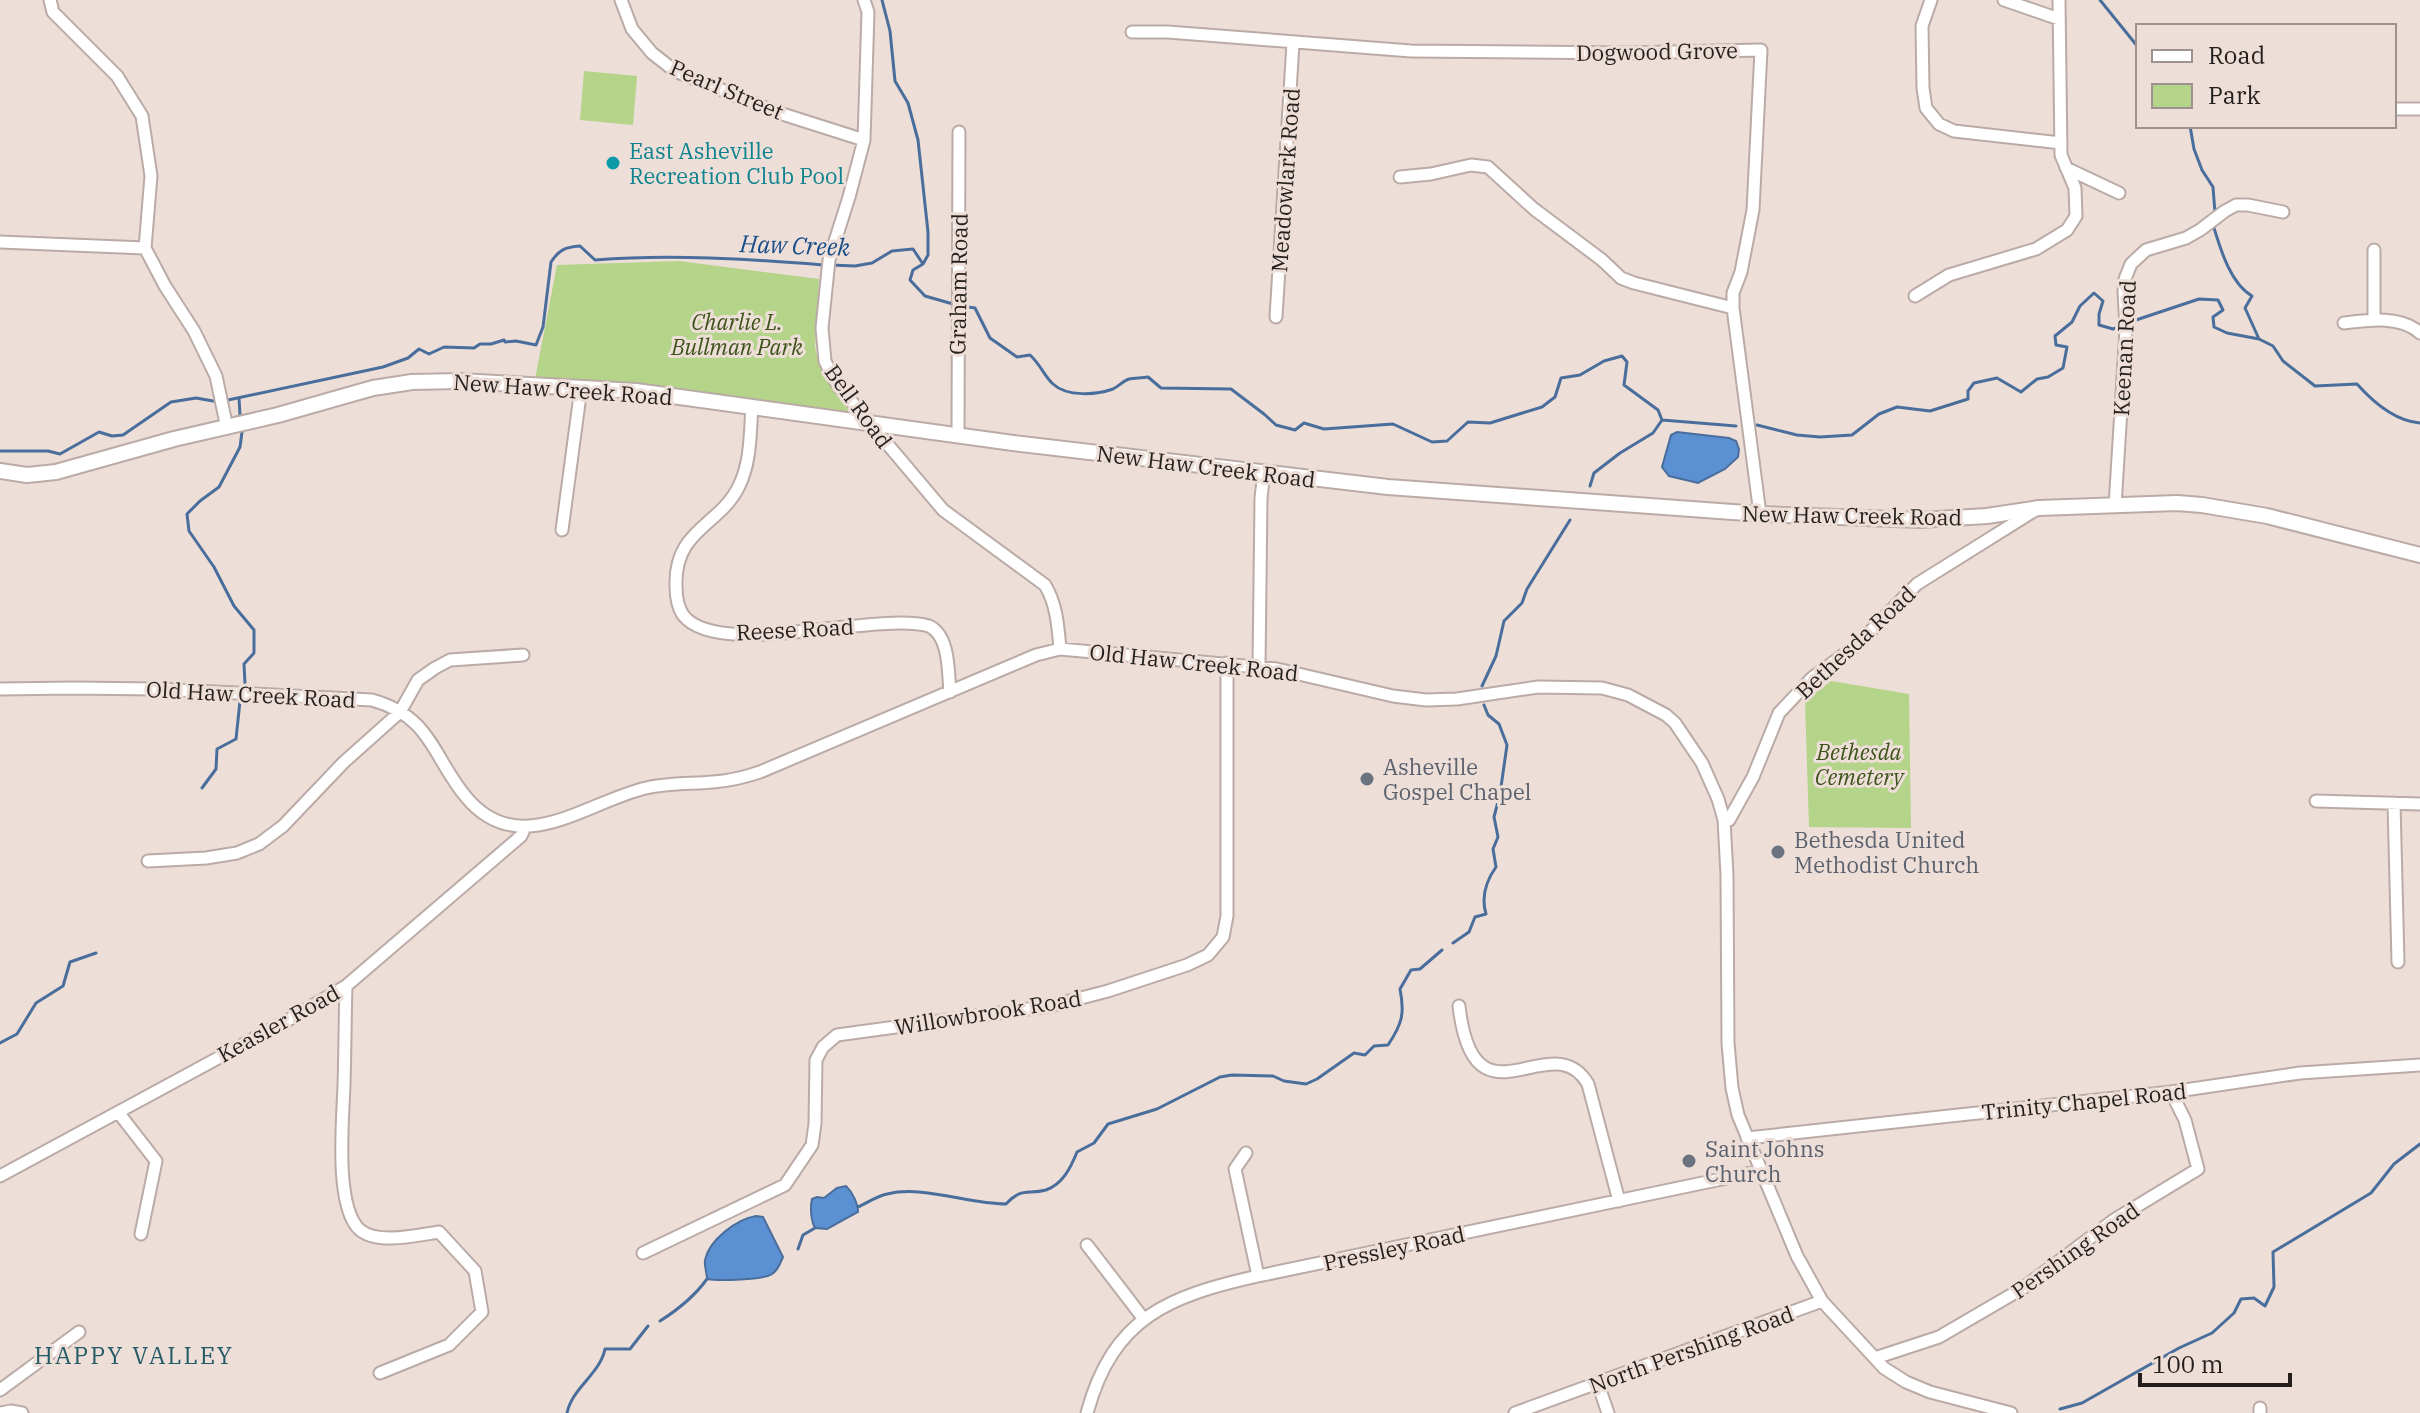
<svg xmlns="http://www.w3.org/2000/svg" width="2420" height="1413" font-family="'IBM Plex Serif',serif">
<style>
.green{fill:#b3d489}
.water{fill:#5b90d2;stroke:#4a6e9c;stroke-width:2}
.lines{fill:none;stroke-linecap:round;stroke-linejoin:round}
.stream{stroke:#4a6e9c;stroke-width:3}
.minor-casing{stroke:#baaba6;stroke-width:15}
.tertiary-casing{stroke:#baaba6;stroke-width:18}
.minor{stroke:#fff;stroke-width:11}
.tertiary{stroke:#fff;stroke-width:14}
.culture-dot{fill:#0f9aa8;stroke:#edded8;stroke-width:3}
.worship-dot{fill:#6b7280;stroke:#edded8;stroke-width:3}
.labels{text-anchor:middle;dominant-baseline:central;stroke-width:6;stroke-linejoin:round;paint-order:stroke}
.street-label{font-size:22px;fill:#241f1d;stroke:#edded8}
.culture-label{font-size:22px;fill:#0d838f;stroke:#edded8;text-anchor:start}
.park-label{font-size:22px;font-style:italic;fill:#3d531a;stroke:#edded8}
.worship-label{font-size:22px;fill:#5b616d;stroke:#edded8;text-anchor:start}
.water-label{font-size:24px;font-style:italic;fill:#164c89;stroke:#edded8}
.neighbourhood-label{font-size:24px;letter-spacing:2px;fill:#245b66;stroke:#edded8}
</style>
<rect width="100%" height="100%" fill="#edded8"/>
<path class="green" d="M584,71L637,76L633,125L580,120Z
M679,261L819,279L815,346C819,372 832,387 848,406V412L535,379L557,265Z
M1831,681L1909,694L1911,828L1809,827L1805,701Z"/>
<path class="water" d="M1677,432L1729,438L1736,441L1739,449L1738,457L1725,469L1698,483L1669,476L1662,467L1671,435Z
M846,1186C852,1192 858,1203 858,1212L827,1229L815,1228C811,1221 810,1208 812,1199L817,1197L824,1198L837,1188Z
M756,1216L763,1217L783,1257C780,1264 778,1270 772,1274C764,1280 718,1281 707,1279C707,1274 704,1265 705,1260C709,1240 737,1219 756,1216Z"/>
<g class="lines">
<path class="stream" d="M882,0L890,31L895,81L908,103L918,140L928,232V255L923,264L913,270L910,280L925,296L953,304
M2100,0L2138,47
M2190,126L2194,149L2202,170L2213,187L2215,213
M2214,228C2221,251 2231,284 2252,296L2245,308L2259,339
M831,265L855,266L872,263L892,251L913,249L923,264
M961,306L975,308L990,338L1017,357L1030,355C1041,365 1044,376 1053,384C1067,397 1096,395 1113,389C1119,386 1123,381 1129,379C1135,378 1142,378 1148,377L1161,388L1231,389L1264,414L1276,425L1295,430L1304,423L1324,429L1393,424L1432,442L1447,441L1468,422L1490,423L1542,407L1555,397L1561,378L1580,375L1604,361L1622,356L1627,362L1624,385L1658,410L1662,420
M2130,322L2199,299L2218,300L2223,310L2213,317L2214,327L2227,333L2259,339L2273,346L2283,361L2315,386L2357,384C2373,402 2396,421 2420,423
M239,398L240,415
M228,400L383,367L408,358L419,349L429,354L444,347L474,348L480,344H491L504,340L505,342L516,341L536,345L543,327L551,262C559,250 565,247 580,246L595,260C671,254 748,259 823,265
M1662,420L1736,426
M1757,425L1797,435L1820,437L1852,435L1879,414L1897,407L1930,411L1968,399V391L1974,383L1997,378L2021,392L2037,379L2048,377L2063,368L2067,347L2056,345L2055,336L2072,322L2080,306L2094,293L2103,301L2099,314V325L2113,329L2123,325
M242,432L240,447L219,487L200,501L187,514L189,531L214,567L234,606L254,630V653L244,664L245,684
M0,451H48L60,454L99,432L112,436L123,435L171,402L196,398L213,401
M1590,486L1594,473L1620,453L1653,433L1662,420
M1482,686L1496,656L1504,621L1522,603L1527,589L1570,520
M202,788L216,769L217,749L236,739L240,701
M1453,943L1469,932L1475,917L1486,914C1481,897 1486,881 1496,867L1493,849L1498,837L1494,817L1500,794L1507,745L1499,724L1488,715L1484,705
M0,1043L17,1034L36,1003L63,986L70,962L96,953
M858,1207C867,1203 877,1196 887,1194C924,1185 967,1204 1006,1204C1022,1187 1027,1195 1046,1190C1063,1184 1071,1167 1077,1152L1094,1143L1108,1124L1157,1109L1220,1077L1232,1075L1273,1076L1284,1081L1306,1084L1317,1079L1354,1053L1365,1055L1374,1046L1388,1045C1402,1024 1405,1014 1400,989L1411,970L1420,969L1442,950
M798,1249L803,1235L815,1228
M660,1321C679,1309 694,1297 707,1279
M2060,1409L2082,1403L2179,1348L2212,1333L2234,1313L2241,1299L2254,1298L2265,1306L2274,1287L2273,1252L2371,1193L2394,1164L2420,1144
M567,1413C572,1388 600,1374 605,1349H630L648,1326"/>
<defs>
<path id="minor" d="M50,0L53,12L117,76L142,116L151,176L145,248L165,286L194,331L216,376L227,428
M621,0L632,29L652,53L675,71L776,112L864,140
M864,0L868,12L864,140L849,197L829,260L822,328L825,361L832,376L841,389L943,510L1045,585C1057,605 1058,627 1060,649
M1931,0L1922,26L1923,88L1926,108L1939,124L1954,131L2061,143
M2004,0L2059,19
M1132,32H1168L1411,51L1627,53L1761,50L1753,210L1741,272L1733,293V308L1760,514
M2394,109H2420
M2066,168L2119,193
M1400,177L1431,174L1471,165L1488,167L1534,209L1602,260L1621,278L1634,283L1733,308
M0,242L145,248
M2374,250V320
M1915,296L1949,275L2036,249L2067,230L2076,216L2075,188L2061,155L2059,0
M1276,317L1293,43
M2344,323C2368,320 2401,315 2420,333
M752,407C750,433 751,462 739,486C720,526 674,529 676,586C676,596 677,606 683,615C717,660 875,611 929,626C950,636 948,672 950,692
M958,436L959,132
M2115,506L2126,329L2124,291L2125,279L2131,264L2146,250L2186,238L2200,230L2225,211L2236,205H2248L2283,212
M562,530L581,388
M1259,667L1261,498L1264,472
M0,689L73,688L157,689L372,700C432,717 432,756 466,797C519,861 586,802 646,788C668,783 690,784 713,782C729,781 745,777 760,772L1036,655L1060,649L1277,669L1393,696L1426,700L1457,699L1538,687L1602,688L1628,695L1666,715L1675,723L1702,763L1718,799L1724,820L1727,875L1728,1043L1732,1088L1738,1115L1797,1256L1822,1301L1884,1368L1906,1382L1930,1392L2011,1413
M2316,801L2420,804
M2394,803L2398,962
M1724,820H1729L1753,777L1779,713L1812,678L1857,645L1917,584L2037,509
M148,861L206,858L237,853L259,844L283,826L344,762L400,712L418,680L435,668L450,660L523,655
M346,986C345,1019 345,1052 344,1085C343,1118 334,1207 360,1230C378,1245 418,1235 439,1232L475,1271L482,1312L449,1345L380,1373
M1459,1006C1474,1136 1552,1022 1588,1084L1619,1201
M118,1112L156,1161L141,1234
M1747,1138L2171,1092L2300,1073L2420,1065
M1246,1153L1235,1169L1258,1276
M0,1176L290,1019L346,986L521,836L525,827
M1087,1245L1143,1318
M643,1253L785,1185L812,1145L815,1124L816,1060L823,1047L837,1035L1050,1006L1108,991L1187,965L1208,955L1223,937L1227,916V663
M1875,1358L1939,1337L2023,1288L2114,1220L2198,1169L2185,1120L2171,1092
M1598,1384L1608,1413
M0,1390L79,1332
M2260,1408V1413
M1,1413L11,1411L22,1413
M1087,1413C1113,1317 1169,1296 1258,1276L1760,1171
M1515,1413L1822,1301"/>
<path id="tertiary" d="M0,471L27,475L56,472L174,439L278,415L373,388L412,382L460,381L636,391L1013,443L1388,487L1760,514L1920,520L1987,516L2039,508L2177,503L2202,505L2267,516L2420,555"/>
</defs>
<use href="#minor" class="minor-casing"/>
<use href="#tertiary" class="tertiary-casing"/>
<use href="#minor" class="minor"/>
<use href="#tertiary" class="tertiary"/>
</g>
<circle class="culture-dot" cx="613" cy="163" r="8"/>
<g class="worship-dot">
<circle cx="1367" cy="779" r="8"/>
<circle cx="1778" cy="852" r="8"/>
<circle cx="1689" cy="1161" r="8"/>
</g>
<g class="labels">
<g class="street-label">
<text transform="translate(1657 51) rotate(-1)">Dogwood Grove</text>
<text transform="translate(727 89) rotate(23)">Pearl Street</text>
<text transform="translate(1285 180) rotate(-86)">Meadowlark Road</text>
<text transform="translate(958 284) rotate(-89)">Graham Road</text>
<text transform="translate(2124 348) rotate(-87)">Keenan Road</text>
<text transform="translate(563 389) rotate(4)">New Haw Creek Road</text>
<text transform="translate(859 406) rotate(54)">Bell Road</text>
<text transform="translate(1206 466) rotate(7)">New Haw Creek Road</text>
<text transform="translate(1852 515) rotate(1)">New Haw Creek Road</text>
<text transform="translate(795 629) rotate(-3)">Reese Road</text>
<text transform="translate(1855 642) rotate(-43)">Bethesda Road</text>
<text transform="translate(1194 662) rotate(6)">Old Haw Creek Road</text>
<text transform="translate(251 694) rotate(3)">Old Haw Creek Road</text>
<text transform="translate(988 1012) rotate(-9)">Willowbrook Road</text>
<text transform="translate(278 1023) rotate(-29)">Keasler Road</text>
<text transform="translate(2084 1101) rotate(-6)">Trinity Chapel Road</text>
<text transform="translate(1394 1248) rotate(-12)">Pressley Road</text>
<text transform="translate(2075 1250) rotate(-35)">Pershing Road</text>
<text transform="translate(1691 1349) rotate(-20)">North Pershing Road</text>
</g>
<g class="culture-label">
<text x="629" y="150">East Asheville<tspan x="629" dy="25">Recreation Club Pool</tspan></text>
</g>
<g class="park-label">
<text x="737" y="321">Charlie L.<tspan x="737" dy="25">Bullman Park</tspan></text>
<text x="1859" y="751">Bethesda<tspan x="1859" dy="25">Cemetery</tspan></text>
</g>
<g class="worship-label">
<text x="1383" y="766">Asheville<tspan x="1383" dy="25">Gospel Chapel</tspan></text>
<text x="1794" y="839">Bethesda United<tspan x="1794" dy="25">Methodist Church</tspan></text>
<text x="1705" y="1148">Saint Johns<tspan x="1705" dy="25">Church</tspan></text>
</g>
<g class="water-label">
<text transform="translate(795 245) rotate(2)">Haw Creek</text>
</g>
<g class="neighbourhood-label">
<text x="134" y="1355">HAPPY VALLEY</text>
</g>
</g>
<rect x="2136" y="24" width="260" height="104" fill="#edded8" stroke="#9d928d" stroke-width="2"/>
<rect x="2152" y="50" width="40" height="12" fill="#ffffff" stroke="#9d928d" stroke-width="2"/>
<text x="2208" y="64" font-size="24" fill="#241f1d">Road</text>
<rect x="2152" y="84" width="40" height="24" fill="#b3d489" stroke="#9d928d" stroke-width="2"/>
<text x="2208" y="104" font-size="24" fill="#241f1d">Park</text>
<path d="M2140 1373v12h150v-12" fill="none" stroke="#241f1d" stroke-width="4"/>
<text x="2152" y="1373" font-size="24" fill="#241f1d" stroke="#edded8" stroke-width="6" paint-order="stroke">100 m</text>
</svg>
